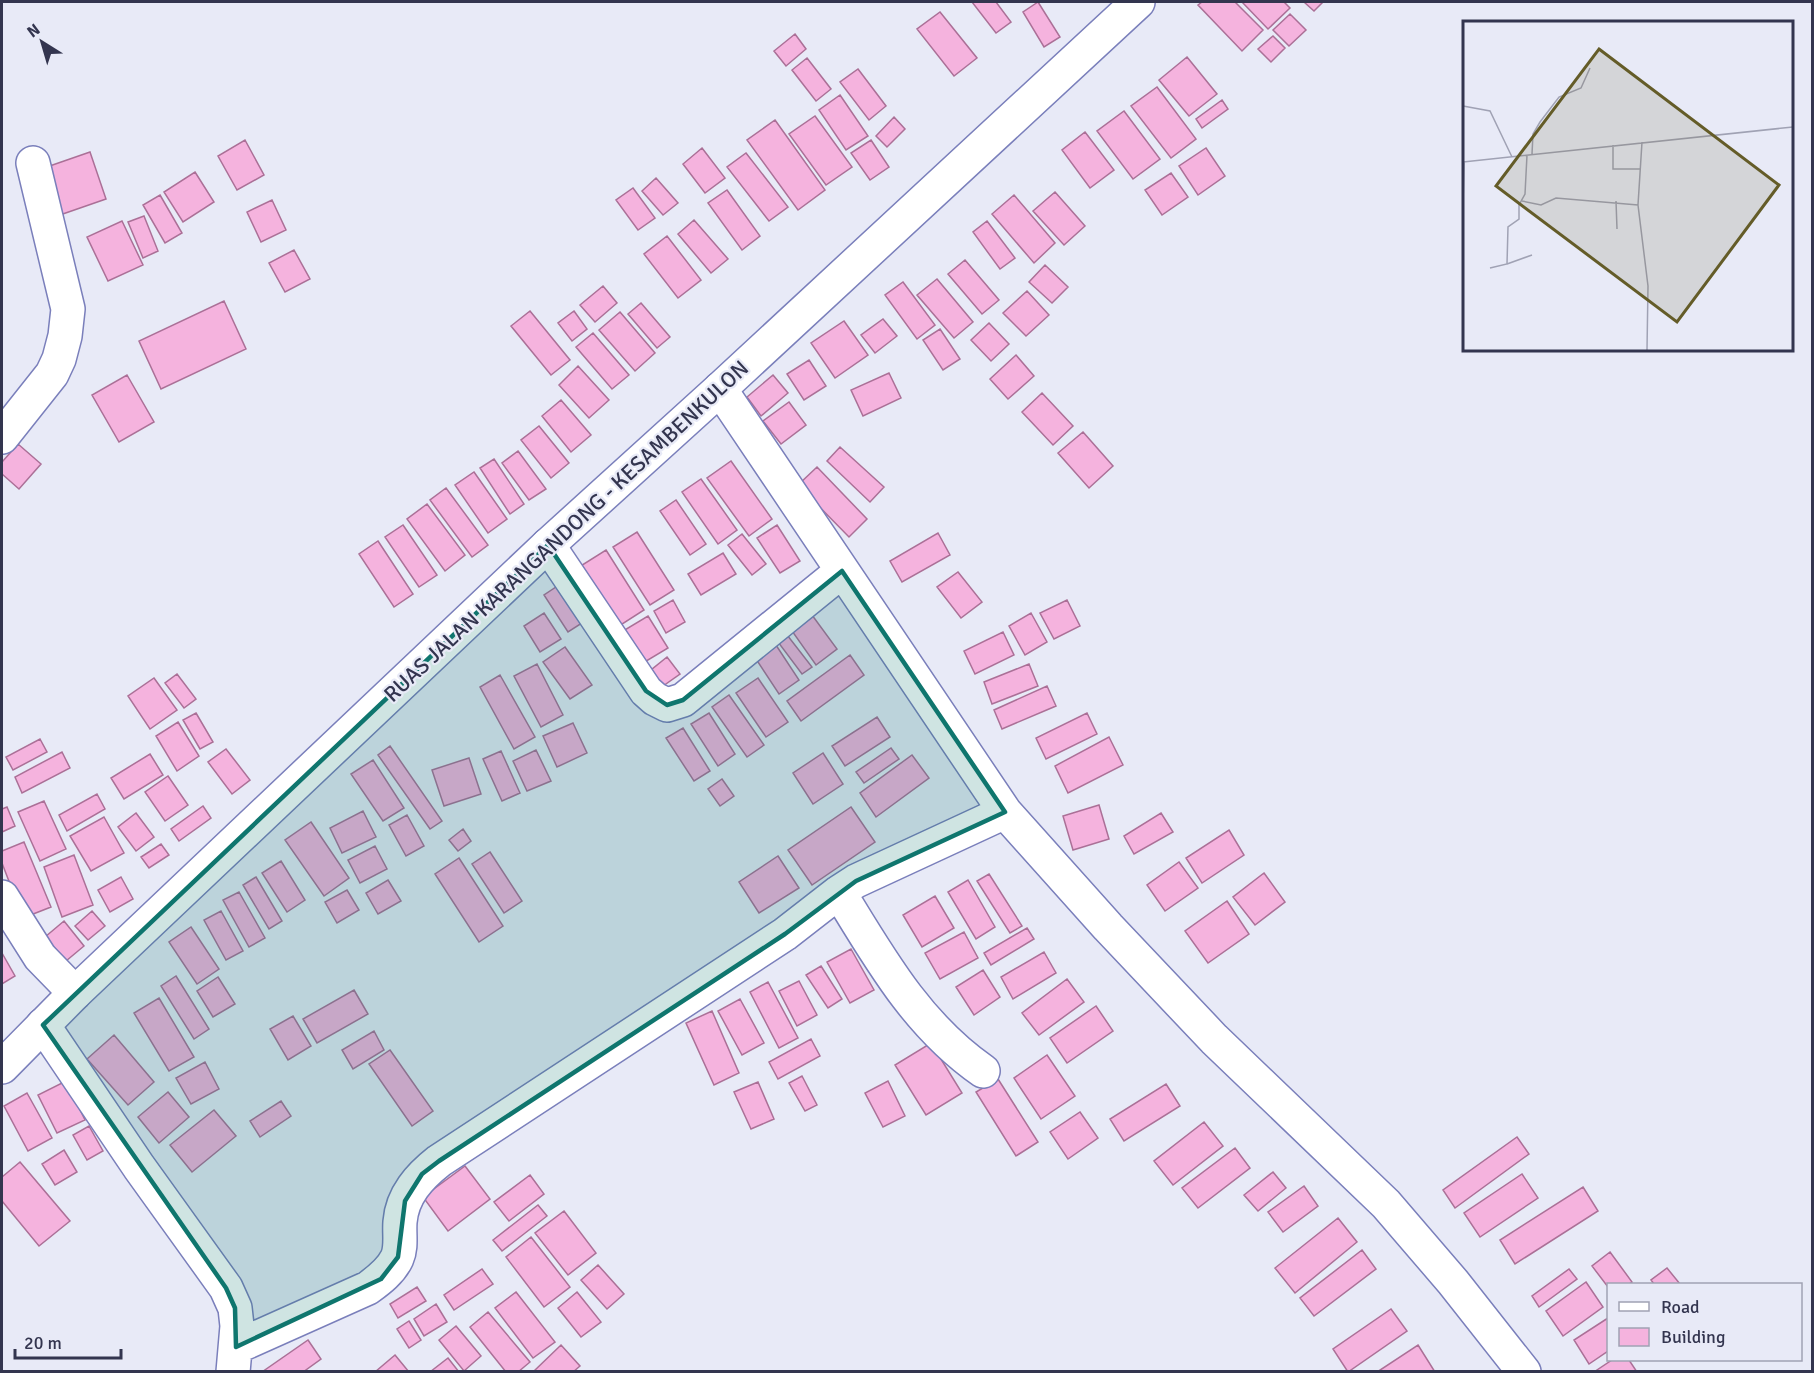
<svg xmlns="http://www.w3.org/2000/svg" width="1814" height="1373" font-family="Signika,sans-serif">
<style>
.building{fill:#f5b3de;stroke:#ab7097;stroke-width:1.5}
.lines{fill:none;stroke-linecap:round;stroke-linejoin:round}
.minor-casing{stroke:#7a7fbb;stroke-width:36}
.secondary-casing{stroke:#7a7fbb;stroke-width:36}
.minor{stroke:#fff;stroke-width:33}
.secondary{stroke:#fff;stroke-width:33}
.marked{fill:#0f766e;fill-opacity:0.2;stroke:#0f766e;stroke-width:4.5;stroke-linejoin:round}
.labels{text-anchor:middle;dominant-baseline:central;stroke-width:4.5;stroke-linejoin:round;paint-order:stroke}
.street-label{font-size:22px;fill:#33354f;stroke:#e8eaf7}
.inset-road{fill:none;stroke:#a0a2b4;stroke-width:1.5}
.view{fill:#645c28;fill-opacity:0.15;stroke:#645c28;stroke-width:3}
.inset-edge{fill:none;stroke:#33354f;stroke-width:3}
</style>
<rect width="100%" height="100%" fill="#e8eaf7"/>
<path class="building" d="M972,2H996L1011,22L996,33Z
M1038,2L1060,37L1044,47L1023,12Z
M1202,2H1235L1263,30L1242,51L1198,5Z
M1242,2H1284L1290,8L1268,29Z
M1304,2H1323L1314,11Z
M940,12L977,58L954,76L917,29Z
M1290,14L1306,30L1289,46L1273,30Z
M795,34L806,49L786,66L774,51Z
M1273,36L1285,48L1271,62L1258,49Z
M1187,57L1217,94L1189,116L1159,80Z
M807,58L831,89L816,101L792,70Z
M858,69L886,106L869,120L840,82Z
M1157,87L1196,139L1171,158L1131,106Z
M840,95L868,136L846,150L819,110Z
M1222,100L1228,109L1202,128L1196,119Z
M1124,111L1160,159L1133,179L1097,131Z
M815,116L852,167L826,185L789,134Z
M894,117L905,129L887,147L876,136Z
M775,120L825,190L798,210L747,140Z
M1085,132L1114,170L1090,188L1062,150Z
M245,140L264,175L237,190L218,156Z
M871,140L889,167L870,180L851,153Z
M702,148L725,178L705,193L683,164Z
M1206,148L1225,176L1198,195L1179,166Z
M90,152L106,199L57,216L41,169Z
M746,153L788,207L769,221L727,167Z
M195,172L214,202L183,222L164,192Z
M1171,173L1188,197L1162,215L1145,190Z
M656,178L678,203L663,215L642,191Z
M633,188L655,218L638,230L616,200Z
M727,190L760,236L742,250L708,203Z
M1055,192L1085,226L1064,245L1033,211Z
M160,195L182,233L165,243L143,205Z
M1014,195L1055,243L1034,263L992,214Z
M272,200L286,230L261,242L247,212Z
M144,216L158,251L143,258L128,222Z
M694,220L728,259L711,273L678,234Z
M122,221L143,265L108,281L87,237Z
M987,221L1015,258L1000,269L973,232Z
M667,236L701,280L678,298L644,254Z
M294,250L310,279L285,292L269,263Z
M965,260L999,300L982,314L948,274Z
M1045,265L1068,287L1052,303L1029,282Z
M937,279L973,322L954,338L917,295Z
M903,282L935,325L917,339L885,295Z
M603,286L617,303L595,322L580,305Z
M1027,291L1049,315L1026,336L1003,313Z
M224,301L246,349L161,389L139,341Z
M641,303L670,337L657,348L628,314Z
M530,311L570,360L551,375L511,326Z
M574,311L587,329L572,341L558,323Z
M620,312L655,353L635,371L599,330Z
M883,319L897,336L875,353L861,335Z
M844,321L868,355L835,378L811,343Z
M989,323L1009,344L991,361L971,340Z
M940,329L960,359L943,370L923,340Z
M593,333L629,375L612,389L576,347Z
M1016,355L1034,376L1008,399L990,379Z
M809,360L826,386L804,400L787,374Z
M578,366L609,400L589,418L559,385Z
M889,373L901,398L863,416L851,390Z
M127,375L154,422L119,442L92,395Z
M773,375L788,393L761,416L747,397Z
M1042,393L1073,426L1053,445L1022,412Z
M561,400L591,435L571,452L542,416Z
M789,402L806,425L781,444L763,421Z
M539,426L569,463L551,478L521,440Z
M1083,432L1113,466L1089,488L1058,453Z
M18,444L41,464L19,489L2,474V462Z
M840,447L884,487L870,502L827,461Z
M518,451L546,489L529,500L502,463Z
M494,459L524,504L510,514L480,468Z
M731,461L772,519L749,536L707,478Z
M817,467L867,519L849,537L798,485Z
M474,472L507,519L488,533L455,485Z
M701,479L737,530L718,544L682,492Z
M446,488L488,545L472,557L430,500Z
M676,500L706,544L690,555L660,511Z
M427,504L465,555L445,571L407,519Z
M403,525L437,575L419,587L385,537Z
M777,525L800,561L780,573L757,538Z
M637,532L674,590L650,605L613,547Z
M938,533L950,555L902,582L890,561Z
M742,534L766,564L752,575L728,545Z
M378,541L413,594L394,607L359,554Z
M606,550L644,610L616,628L579,567Z
M723,553L736,574L701,595L688,574Z
M958,572L982,602L961,618L937,587Z
M559,585L582,623L568,632L544,595Z
M673,600L685,622L666,633L654,611Z
M1067,600L1080,626L1054,639L1040,613Z
M544,613L561,639L540,652L524,626Z
M1031,613L1047,642L1025,655L1009,626Z
M812,615L837,649L816,665L792,631Z
M648,616L668,648L643,663L623,631Z
M784,631L812,667L802,674L775,638Z
M1003,632L1014,655L975,674L964,651Z
M772,639L799,680L779,694L752,653Z
M565,647L592,685L570,699L543,662Z
M850,655L864,675L801,721L787,701Z
M667,657L680,674L663,686L651,670Z
M537,664L563,715L541,727L514,676Z
M1029,664L1038,686L992,704L984,682Z
M177,674L196,699L184,708L165,683Z
M500,675L535,737L514,749L480,687Z
M154,678L177,710L150,729L128,696Z
M758,678L788,722L766,737L736,693Z
M1047,686L1056,706L1002,729L994,710Z
M729,695L764,745L747,757L712,707Z
M196,713L213,742L200,749L183,720Z
M709,713L735,754L718,766L691,724Z
M1087,713L1097,734L1046,759L1036,738Z
M877,717L890,737L845,766L832,746Z
M178,722L199,756L177,771L156,736Z
M573,723L587,753L557,767L543,736Z
M683,728L710,771L694,781L666,738Z
M1109,737L1123,765L1068,793L1055,766Z
M40,739L47,752L13,770L6,757Z
M390,746L442,821L430,829L378,755Z
M891,748L899,759L864,783L856,772Z
M226,749L250,780L232,794L208,762Z
M536,750L551,781L527,791L513,761Z
M501,751L520,793L502,801L483,759Z
M62,752L70,768L22,793L15,777Z
M823,753L843,784L813,804L793,773Z
M150,754L163,775L124,799L111,778Z
M912,755L929,778L876,817L860,793Z
M469,758L481,794L444,806L432,770Z
M373,760L404,808L383,821L351,774Z
M168,776L188,805L165,821L145,792Z
M722,779L734,796L720,806L708,789Z
M97,794L105,809L67,831L59,815Z
M44,801L66,849L40,861L18,812Z
M1099,805L1109,839L1073,850L1063,816Z
M203,806L211,818L179,841L171,829Z
M7,807L15,826L2,832V809Z
M851,807L875,842L812,885L788,850Z
M363,811L376,837L342,853L330,828Z
M136,813L154,837L136,851L118,827Z
M1161,813L1173,832L1134,854L1124,836Z
M407,815L424,846L406,856L389,825Z
M104,817L124,853L91,871L70,836Z
M311,822L349,878L324,896L285,840Z
M463,829L471,841L458,851L449,840Z
M1229,830L1244,855L1202,883L1186,858Z
M24,842L51,907L23,918L2,863V851Z
M161,844L169,855L149,868L141,857Z
M375,846L387,869L360,883L348,860Z
M490,852L522,901L504,913L472,864Z
M74,855L93,905L62,917L44,867Z
M778,856L799,888L759,913L739,882Z
M459,858L503,926L479,942L435,874Z
M281,861L305,900L287,912L262,873Z
M1179,862L1198,888L1165,911L1147,885Z
M1264,873L1285,902L1255,925L1233,897Z
M989,874L1022,926L1010,933L977,881Z
M121,877L133,899L110,912L98,890Z
M256,877L282,921L269,929L243,885Z
M388,880L401,901L378,914L366,893Z
M968,880L995,927L976,939L948,892Z
M347,890L359,910L337,923L325,902Z
M239,892L265,938L249,947L223,900Z
M935,896L954,928L922,947L903,915Z
M1227,901L1249,934L1208,963L1185,931Z
M92,911L105,926L88,940L75,926Z
M221,911L243,951L226,960L204,920Z
M64,921L84,946L66,961L45,937Z
M191,927L219,969L197,984L169,942Z
M1027,928L1034,939L991,965L984,953Z
M964,932L978,958L940,979L925,953Z
M851,949L874,990L850,1003L827,962Z
M1044,952L1056,973L1013,999L1001,977Z
M2,953L15,976L2,984Z
M821,966L842,999L828,1008L806,975Z
M983,970L1000,997L974,1015L956,987Z
M176,976L209,1029L194,1039L161,986Z
M218,977L235,1004L213,1017L197,991Z
M1067,979L1084,1002L1039,1035L1022,1013Z
M799,981L817,1015L797,1026L779,991Z
M768,982L798,1038L779,1048L750,992Z
M354,990L368,1014L317,1043L303,1019Z
M159,998L194,1057L169,1071L134,1013Z
M740,999L764,1043L742,1055L718,1011Z
M1096,1006L1113,1031L1067,1063L1050,1038Z
M712,1011L739,1073L714,1085L686,1023Z
M293,1016L311,1046L288,1060L270,1029Z
M374,1031L384,1050L353,1069L342,1050Z
M114,1035L154,1082L128,1105L87,1059Z
M811,1039L820,1056L778,1079L769,1062Z
M931,1043L962,1093L926,1115L895,1065Z
M390,1050L433,1111L412,1126L369,1064Z
M1047,1055L1075,1096L1041,1119L1014,1078Z
M205,1062L219,1089L191,1104L176,1078Z
M802,1076L817,1105L805,1111L789,1083Z
M998,1079L1038,1142L1016,1156L976,1092Z
M66,1081L85,1120L57,1133L38,1095Z
M888,1081L905,1116L883,1127L865,1093Z
M758,1082L774,1119L751,1129L734,1092Z
M1166,1084L1180,1106L1124,1141L1110,1119Z
M168,1092L189,1117L159,1143L138,1117Z
M27,1093L52,1138L28,1151L4,1106Z
M281,1101L291,1116L260,1137L250,1121Z
M214,1110L236,1136L192,1172L170,1145Z
M1080,1112L1098,1138L1068,1159L1050,1132Z
M1204,1122L1223,1146L1173,1185L1154,1161Z
M89,1126L103,1151L87,1160L73,1135Z
M1517,1137L1529,1154L1455,1208L1443,1190Z
M1235,1148L1250,1168L1198,1208L1182,1188Z
M64,1150L77,1172L55,1185L42,1164Z
M20,1162L70,1221L39,1246L2,1201V1177Z
M465,1166L490,1199L448,1231L423,1197Z
M1273,1172L1286,1188L1258,1211L1244,1195Z
M1522,1174L1538,1198L1480,1237L1464,1213Z
M530,1175L544,1194L509,1221L494,1202Z
M1304,1186L1318,1206L1283,1232L1268,1212Z
M1583,1187L1598,1211L1515,1264L1500,1240Z
M538,1205L547,1216L502,1251L493,1240Z
M564,1211L596,1253L568,1275L535,1233Z
M1338,1218L1357,1242L1295,1293L1275,1268Z
M531,1237L570,1287L544,1307L506,1257Z
M1362,1250L1376,1269L1314,1316L1300,1298Z
M1610,1252L1632,1282L1629,1284H1608V1287L1592,1266Z
M598,1265L624,1294L607,1309L581,1280Z
M1667,1268L1680,1284H1654L1651,1280Z
M482,1269L493,1284L454,1310L444,1295Z
M1569,1269L1577,1279L1539,1307L1532,1296Z
M1586,1282L1603,1307L1563,1336L1546,1311Z
M417,1287L426,1301L398,1318L390,1304Z
M516,1292L555,1342L533,1358L495,1308Z
M577,1292L601,1322L581,1337L558,1308Z
M436,1304L447,1322L424,1336L414,1319Z
M1391,1309L1407,1331L1348,1372L1333,1349Z
M488,1312L530,1362L518,1372H506L470,1327Z
M1608,1318V1351L1589,1364L1574,1340Z
M409,1321L421,1340L409,1348L397,1329Z
M456,1326L481,1356L464,1371L439,1340Z
M308,1340L321,1359L303,1372H262Z
M561,1345L580,1366L573,1372H533Z
M1418,1345L1435,1372H1377Z
M395,1355L409,1372H375Z
M448,1358L459,1372H430Z
M1612,1360H1629L1637,1372H1594Z"/>
<g class="lines">
<defs>
<path id="minor" d="M720,389L1005,812L1108,927L1214,1039L1386,1204L1453,1282L1524,1372
M2,437L52,374L59,359L65,336L68,309L33,163
M548,545L646,691L655,699L667,705L683,700L842,571
M839,892C880,959 917,1025 983,1071
M2,897L40,957L75,993
M43,1025L139,1167L226,1288L235,1308L237,1326L233,1372
M236,1347L368,1288C379,1280 391,1271 397,1258C402,1247 399,1234 400,1222C402,1195 420,1176 439,1161L785,934L839,892L856,881L1005,812"/>
<path id="secondary" d="M2,1067L75,993L548,545L720,389L1138,2"/>
</defs>
<use href="#minor" class="minor-casing"/>
<use href="#secondary" class="secondary-casing"/>
<use href="#minor" class="minor"/>
<use href="#secondary" class="secondary"/>
</g>
<path class="marked" d="M548,545L646,691L667,705L683,700L842,571L1005,812L856,881L785,934L439,1161L422,1174L405,1201L398,1257L381,1279L236,1347L235,1308L226,1288L43,1025Z"/>
<g class="labels">
<g class="street-label">
<text transform="translate(566 531) rotate(-43)">RUAS JALAN KARANGANDONG - KESAMBENKULON</text>
</g>
</g>
<g transform="translate(1463 21)">
<rect width="330" height="330" fill="#e8eaf7"/>
<path class="inset-road" d="M0,85L27,90L49,136M179,121L175,184L185,265L184,329M150,124V148H177M69,133L70,113L77,101L96,76L118,67L127,47M0,141L330,106M59,180L78,184L93,177L175,184M153,180L154,208M0,185L1,141M44,243L69,234M27,247L44,243L45,206L56,198V184L62,173L64,134"/>
<path class="view" d="M136,28L316,164L214,301L33,165Z"/>
<rect width="330" height="330" class="inset-edge"/>
</g>
<rect width="1814" height="1373" fill="none" stroke="#33354f" stroke-width="6"/>
<rect x="1607" y="1283" width="195" height="78" fill="#e8eaf7" stroke="#a0a2b4" stroke-width="1.5"/>
<rect x="1619" y="1302" width="30" height="9" fill="#ffffff" stroke="#a0a2b4" stroke-width="1.5"/>
<text x="1661" y="1313" font-size="18" fill="#33354f">Road</text>
<rect x="1619" y="1328" width="30" height="18" fill="#f5b3de" stroke="#a0a2b4" stroke-width="1.5"/>
<text x="1661" y="1343" font-size="18" fill="#33354f">Building</text>
<g transform="translate(42 42) rotate(323)" stroke="#e8eaf7" stroke-width="4.5" paint-order="stroke">
<path d="M0-4.5L10 22L0 15L-10 22Z" fill="#33354f"/>
<text y="-9" font-size="16" font-weight="bold" text-anchor="middle" fill="#33354f">N</text>
</g>
<path d="M15 1349v9h106v-9" fill="none" stroke="#33354f" stroke-width="3"/>
<text x="24" y="1349" font-size="18" fill="#33354f" stroke="#e8eaf7" stroke-width="4.5" paint-order="stroke">20 m</text>
</svg>
